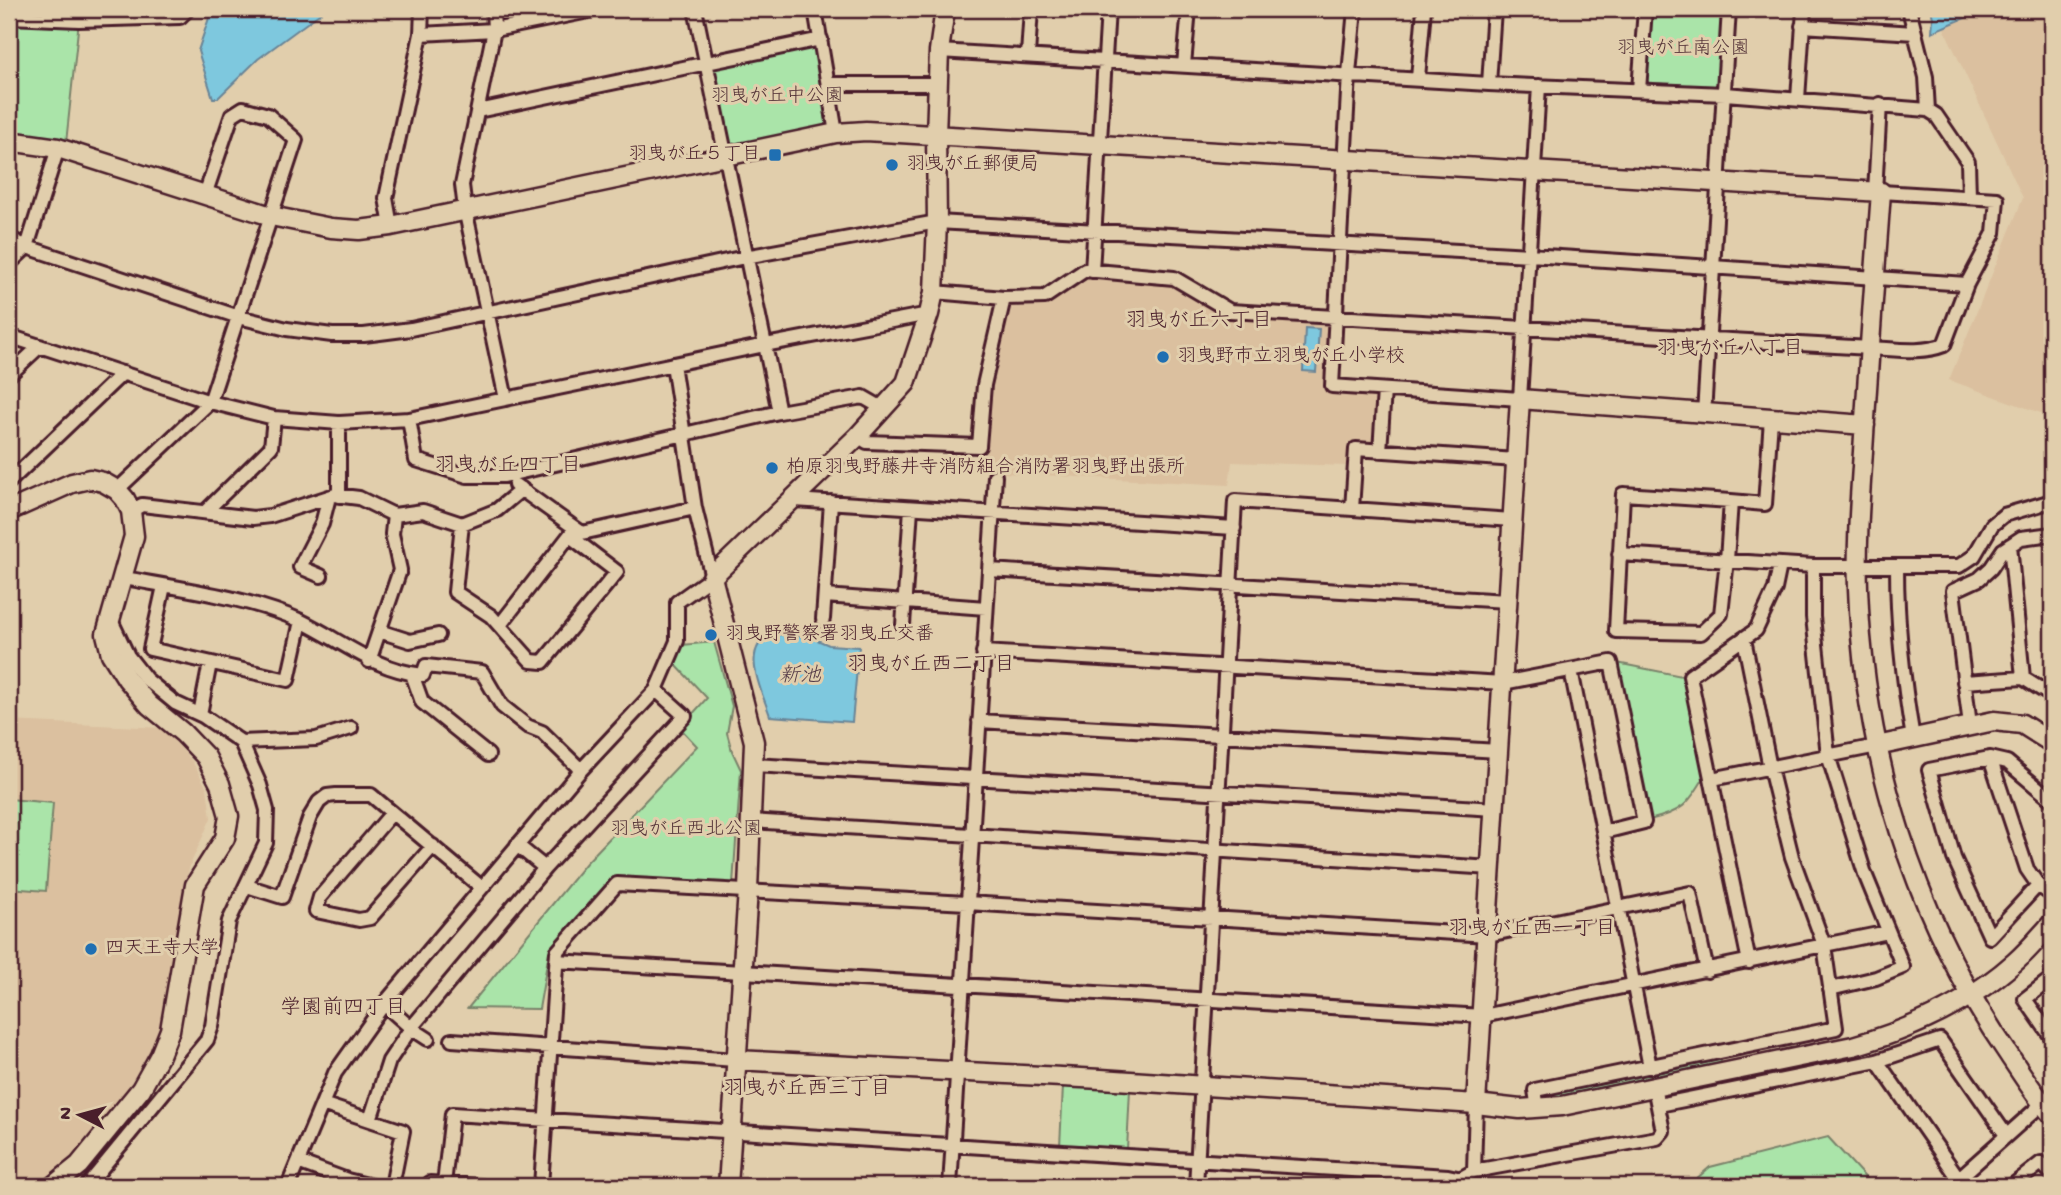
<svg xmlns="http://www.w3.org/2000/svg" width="2061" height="1195" font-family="'Gochi Hand','Klee One',sans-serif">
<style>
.built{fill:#dbc09f}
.green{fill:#aae4a9;stroke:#7a826a;stroke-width:2}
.water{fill:#7ec8de;stroke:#698496;stroke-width:2}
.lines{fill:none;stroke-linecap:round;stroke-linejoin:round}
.street-casing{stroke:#4a1f2b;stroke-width:18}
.secondary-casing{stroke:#4a1f2b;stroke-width:23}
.street{stroke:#e1ceac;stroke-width:12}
.secondary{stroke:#e1ceac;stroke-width:18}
.poi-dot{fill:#1f6fb2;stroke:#e1ceac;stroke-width:2.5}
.labels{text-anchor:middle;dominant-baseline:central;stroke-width:6;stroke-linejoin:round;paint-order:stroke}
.park-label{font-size:19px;fill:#543338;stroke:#e1ceac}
.poi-label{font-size:19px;fill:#4a1f2b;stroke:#e1ceac;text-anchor:start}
.neighbourhood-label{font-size:21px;fill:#4a1f2b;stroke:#e1ceac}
.water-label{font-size:21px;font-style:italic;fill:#523846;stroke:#e1ceac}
</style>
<rect width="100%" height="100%" fill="#e1ceac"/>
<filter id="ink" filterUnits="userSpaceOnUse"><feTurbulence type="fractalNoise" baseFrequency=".0143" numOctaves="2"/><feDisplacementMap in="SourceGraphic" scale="14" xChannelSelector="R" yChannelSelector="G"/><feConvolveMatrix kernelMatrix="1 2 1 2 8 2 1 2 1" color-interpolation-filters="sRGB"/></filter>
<g filter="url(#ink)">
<path class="built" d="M1935,9H2052V417L1949,380L2023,198Z
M1087,279L1173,281L1226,316L1329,322L1326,392L1377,396L1373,444L1348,442L1347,466L1232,462L1229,485L985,472L988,392L1012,305L1044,306Z
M9,721L163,728L192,761L207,788L211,818L191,863L183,889L164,1010L152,1047L113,1113L74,1161L39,1186H9Z"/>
<path class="green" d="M1647,9H1725L1722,94L1639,90Z
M9,20H79L66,143L9,136Z
M816,45L830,129L729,150L712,67Z
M714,642L732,706L727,733L732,751L741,770L733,884L613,878L549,952L539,1009L468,1008L586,863L697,746L680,728L707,698L674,663L682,645Z
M1617,663L1682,676L1705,776C1688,805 1682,812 1649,820Z
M9,799L53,803L46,891L9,888Z
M1717,1057L1721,1060L1720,1067L1544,1103L1540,1099L1541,1093Z
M1063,1086L1130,1089L1127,1150L1060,1146Z
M1828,1137L1873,1186H1688L1710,1167Z"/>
<path class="water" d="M212,9H323L322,12L258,59L218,98H213L198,51Z
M1931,9H1986L1932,32L1933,18Z
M1305,328L1319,329L1316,372L1303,371Z
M773,634L810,637L829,645L859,647L852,722L770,716C762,691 738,647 773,634Z"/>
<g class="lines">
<defs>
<path id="street" d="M493,9L494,30L462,185L465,209L506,399
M695,9L779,412
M815,9L836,133
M1355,9L1349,74L1332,386L1520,399L1539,86
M1909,9L1926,77L1928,110
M9,17L79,20L180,17L188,9
M1802,26L1915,33
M421,34L494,30L599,9
M939,51L1489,84L1725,94L1928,110L1936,115L1968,162L1969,196
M1028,55L1031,9
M1184,65L1189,9
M1418,78L1424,9
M828,84H938
M1489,84L1494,9
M1639,90L1645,9
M1798,99L1804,9
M478,111L821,39
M1875,192L1880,104
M391,226L386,198L421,34L422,9
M9,238L27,247L239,317L287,329L332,335H364L411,329L745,257L937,222L1530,255L1967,284
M9,264L27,247L58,148
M1092,271L1108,9
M934,292L1004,298L1045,297L1085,270L1174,278L1230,311L1870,348C1895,349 1921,354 1944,345L1967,284L1994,233L1997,199L1881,192
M9,336L210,402L274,418L339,423L409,419L765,345L929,314
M9,375L40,346
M1704,414L1729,9
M409,419L416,460L467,476H504L779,412L863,397L884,409
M858,436L867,442L979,446L984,385L1004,298
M1380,451L1384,390
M9,482L123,373
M515,485L582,533L695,508
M117,490L210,402L296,140L268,115L243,108L232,115L205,195
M1623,494L1731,501L1727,560L1721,614L1701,633L1616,631Z
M339,496V423
M794,500L1234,528
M1731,501L1765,504L1771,419
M1352,509L1356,449L1516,460
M131,511L142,505L253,518L270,516L335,495L359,498L394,515L423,511L462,524L497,510L522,489
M205,512L271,447L274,418
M462,524L455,592L491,616L531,661L543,662L617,572L570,536
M2010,545L2023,678
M1619,554L1813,566H1959L1974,556L1992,525L2004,515L2052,501
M1813,566V617L1828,755L1865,874L1903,967L1876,978L1830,989
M1897,567C1897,625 1903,680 1913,738
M989,570L1507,601
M321,576L300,567L322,524L329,497
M124,578C178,588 252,598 301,621C342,641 375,670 423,675L426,666L482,672L502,706L527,726L542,732L581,770
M164,586L150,649L288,680L301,621
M825,596L986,608
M823,619L831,502
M500,625L573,531
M903,625L911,508
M379,631L410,641L438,635
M1744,639L1770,768L1792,857L1824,945L1888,932
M983,652L1503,683L1611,662L1644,822L1604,832
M369,661L400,570L392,534L394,515
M1571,670L1650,1067
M412,674L422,702L488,755
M1964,682L2023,678L2052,696
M200,714L210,663
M979,721L1499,751
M1970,725L1953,591L1979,579L1991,568L2003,550L2021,538L2052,534
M241,742L316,739L351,728
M1990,758L1929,770L1954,858L1990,937L2038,885
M754,765L1496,809
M1712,779L1877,746
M2052,800L2007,762L1990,758L2027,869L2038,885L2052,895
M392,813L320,897L316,911L359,920L370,918L433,846
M751,821L1492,868
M517,845L545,868
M247,886L282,897L310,817L319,802L327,796L336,795H371L481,887
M556,961L1483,1016L1824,945L1836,1028L1535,1090L1538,1109
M1749,962L1690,676L1756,630L1775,589L1780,565
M2052,978L2025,999L2052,1038
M384,1004L411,1028L428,1039
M452,1040L736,1060
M1877,1061L1964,1186
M322,1104L403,1131L392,1186
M1659,1105L1877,1061L1940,1040L2006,1135
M370,1120L389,1061L411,1028L545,868L685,716L656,690
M298,1162L347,1180L372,1186
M1474,1171L1476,1104
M1958,1179L2052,1095
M430,1183L481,1186
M444,1184L452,1114L1448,1176L1462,1179
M87,1186L207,1040L212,1026L229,921L266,843L267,810L260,785L241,742L203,716L175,703L146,679L128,656L110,618
M288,1186L335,1073L384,1004L581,770L656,690L677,641V602L712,577L695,508L673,364
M541,1186L557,952L617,884L967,903L1488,935L1690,893L1707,971
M950,1186L995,476
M1196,1186L1235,501L1512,520
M1447,1186L1474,1171L1657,1138L1663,1131L1654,1087
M2012,1186L2041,1163L2052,1174"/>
<path id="secondary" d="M9,141L58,148L271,216L331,228L359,230L391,226L836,133L866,131L1881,192C1875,268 1870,343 1865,419C1862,475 1856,532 1858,588C1864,755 1914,918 2009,1055C2023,1076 2036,1097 2052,1115
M9,511L72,483L90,479L103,482L117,490L125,499L131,511L134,536L106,634L111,654L127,679L149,705L183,733L206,757L220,784L229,816L225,838L195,885L170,1030L160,1055L141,1089L79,1165L53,1186
M1877,746L1994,721L2022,724L2052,743
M736,1060L1101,1079L1476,1104L1520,1109L1562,1106L1853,1046C1913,1029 1968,1004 2015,962C2029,950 2040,936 2052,923
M1476,1104L1520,399L1865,425
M728,1186L748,890L754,742L712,577L858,436L906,383L929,314L934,292L937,222L936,135L939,51L945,9"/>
</defs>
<use href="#street" class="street-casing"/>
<use href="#secondary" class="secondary-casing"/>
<use href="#street" class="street"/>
<use href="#secondary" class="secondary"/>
</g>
</g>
<g class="poi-dot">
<rect x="768" y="148" width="14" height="14" rx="3.5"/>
<circle cx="892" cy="165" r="7"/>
<circle cx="1163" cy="357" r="7"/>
<circle cx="772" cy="468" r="7"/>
<circle cx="711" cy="635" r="7"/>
<circle cx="91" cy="949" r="7"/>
</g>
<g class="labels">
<g class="park-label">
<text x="1683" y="49">羽曳が丘南公園</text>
<text x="777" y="97">羽曳が丘中公園</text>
<text x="686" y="830">羽曳が丘西北公園</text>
</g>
<g class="poi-label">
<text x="761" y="155" text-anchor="end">羽曳が丘５丁目</text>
<text x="906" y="165">羽曳が丘郵便局</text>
<text x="1177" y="357">羽曳野市立羽曳が丘小学校</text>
<text x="786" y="468">柏原羽曳野藤井寺消防組合消防署羽曳野出張所</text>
<text x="725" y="635">羽曳野警察署羽曳丘交番</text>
<text x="105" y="949">四天王寺大学</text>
</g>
<g class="neighbourhood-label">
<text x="1199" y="322">羽曳が丘六丁目</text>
<text x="1730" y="350">羽曳が丘八丁目</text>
<text x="508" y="467">羽曳が丘四丁目</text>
<text x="931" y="666">羽曳が丘西二丁目</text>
<text x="1532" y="930">羽曳が丘西一丁目</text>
<text x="343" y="1009">学園前四丁目</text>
<text x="807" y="1090">羽曳が丘西三丁目</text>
</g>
<g class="water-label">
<text x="800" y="677">新池</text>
</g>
</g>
<rect width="2061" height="1195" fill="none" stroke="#e1ceac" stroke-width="35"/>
<rect x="18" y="18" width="2026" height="1160" fill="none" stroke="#4a1f2b" stroke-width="2.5" filter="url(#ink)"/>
<g transform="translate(80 1115) rotate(276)" stroke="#e1ceac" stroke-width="5" paint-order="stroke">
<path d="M0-5L12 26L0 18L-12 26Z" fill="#4a1f2b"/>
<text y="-10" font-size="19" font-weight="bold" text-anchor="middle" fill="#4a1f2b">N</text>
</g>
</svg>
